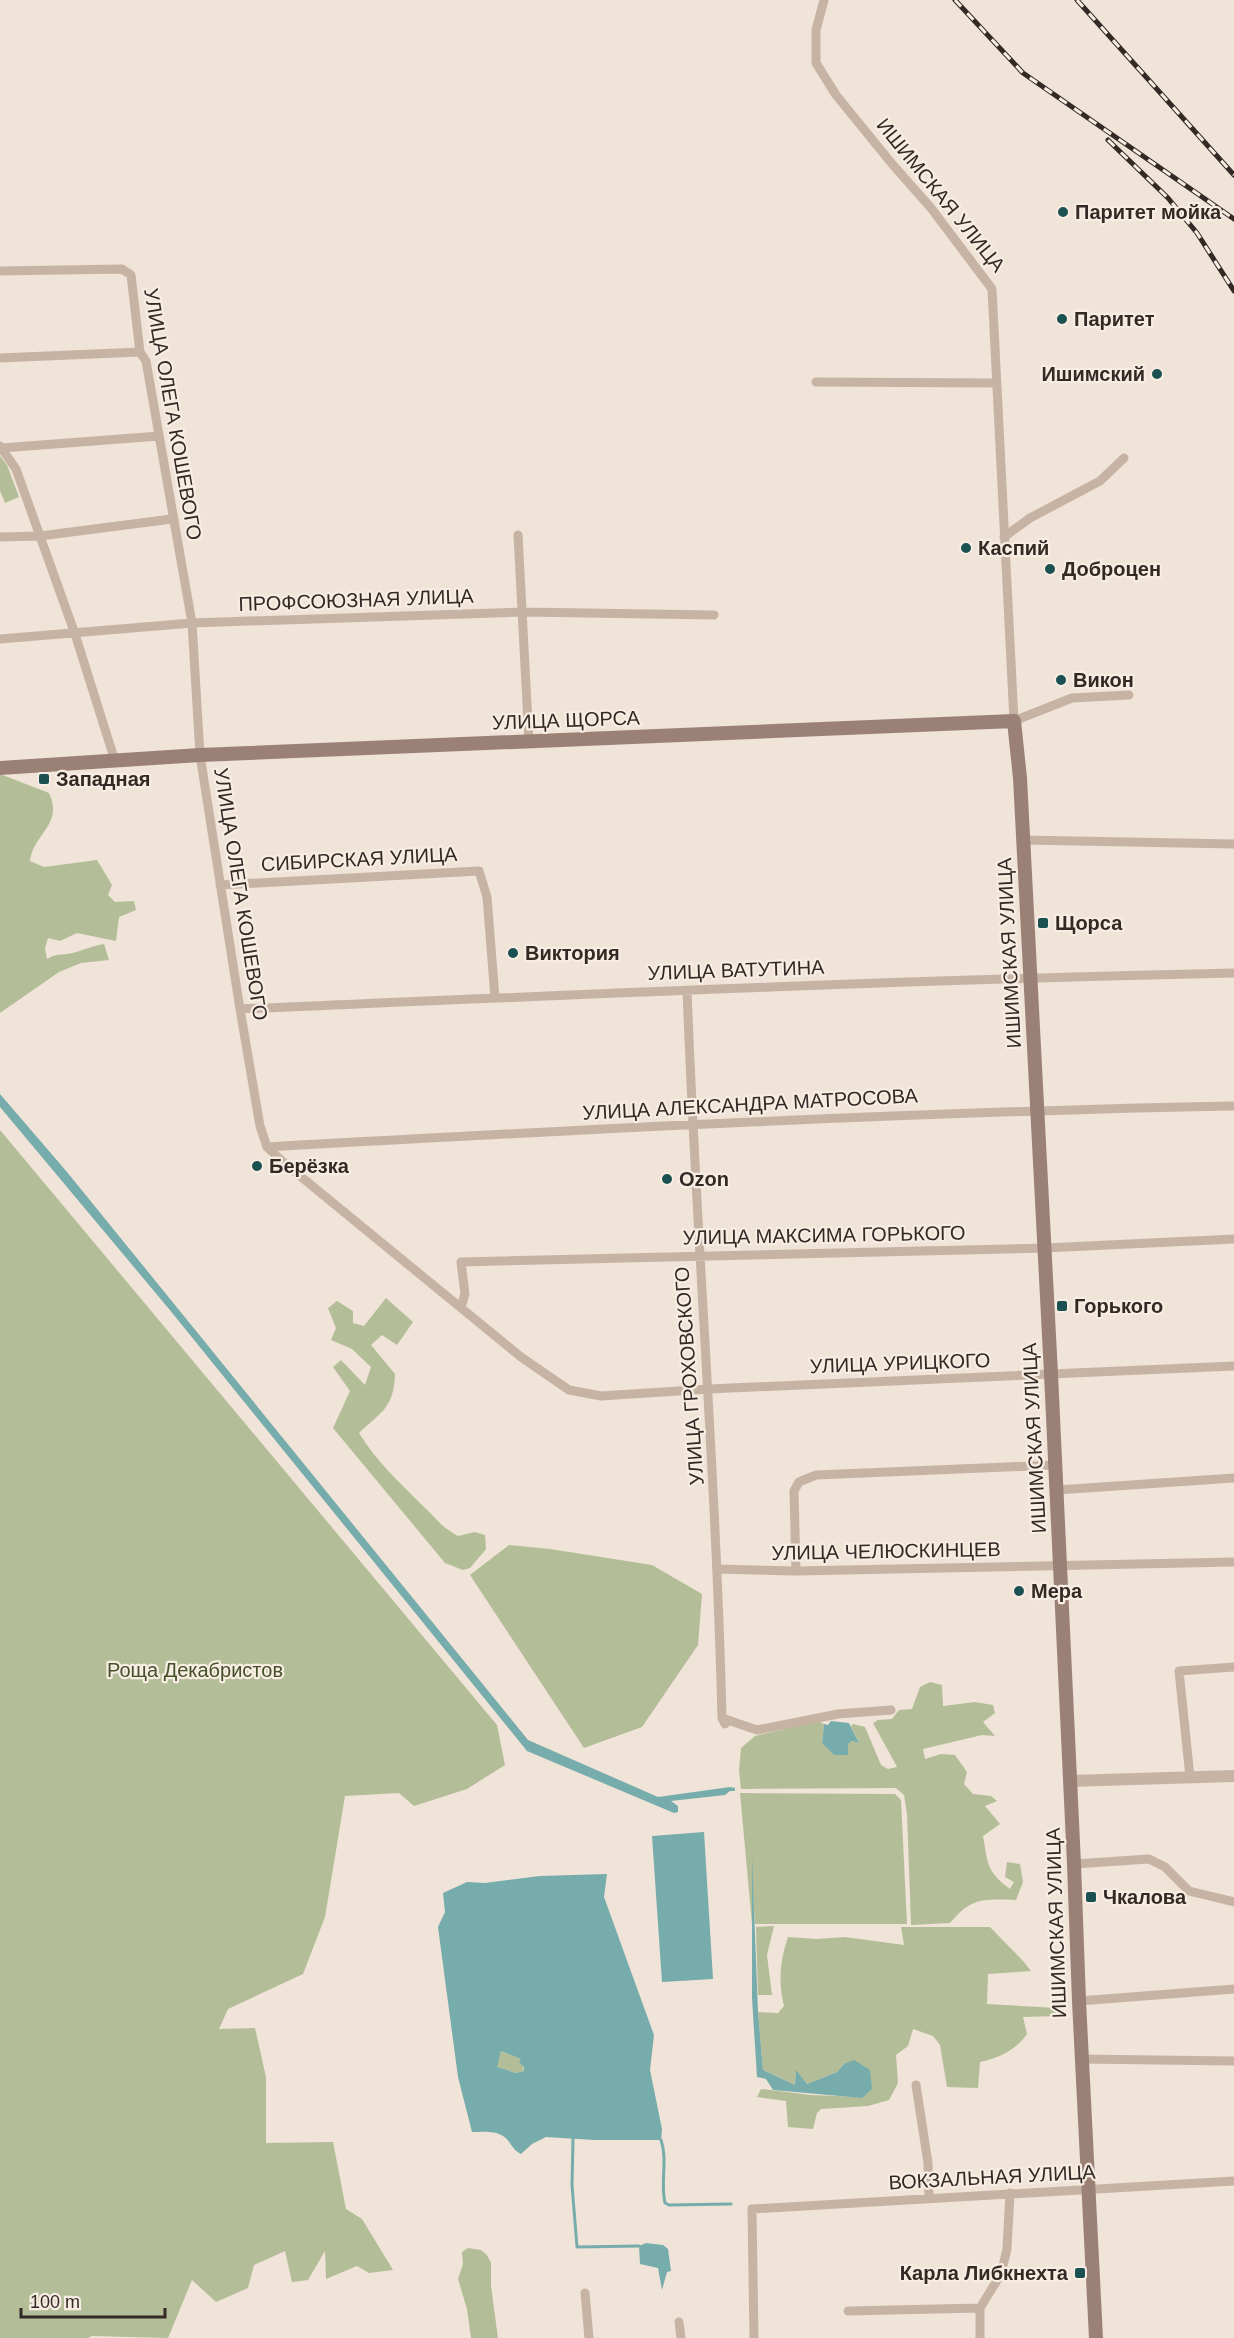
<svg xmlns="http://www.w3.org/2000/svg" width="1234" height="2338" font-family="Arial,sans-serif">
<style>
.green{fill:#b3be98}
.water{fill:#77acac;fill-rule:evenodd}
.lines{fill:none;stroke-linecap:round;stroke-linejoin:round}
.stream{stroke:#77acac;stroke-width:3}
.minor{stroke:#c7b3a3;stroke-width:9}
.tertiary{stroke:#c7b3a3;stroke-width:12}
.secondary{stroke:#9b8175;stroke-width:14}
.rail-casing{stroke:#332925;stroke-width:5}
.rail{stroke:#f8ede3;stroke-width:3;stroke-dasharray:9;stroke-linecap:butt}
.poi-dot{fill:#1c5153;stroke:#f8ede3;stroke-width:2}
.labels{text-anchor:middle;dominant-baseline:central;stroke-width:4.5;stroke-linejoin:round;paint-order:stroke}
.street-label{font-size:20px;fill:#332925;stroke:#f8ede3}
.poi-label{font-size:20px;font-weight:bold;fill:#332925;stroke:#f8ede3;text-anchor:start}
.park-label{font-size:20px;fill:#44502a;stroke:#f8ede3}
</style>
<rect width="100%" height="100%" fill="#f0e3d7"/>
<path class="green" d="M0,456L7,465L19,497L5,503L0,491Z
M0,774L49,793C64,824 33,834 30,861L44,867L97,860L112,885L108,895L115,902L134,901L136,910L119,917L116,941L77,933L60,941L48,938L45,948L47,959C59,952 65,956 76,952C86,949 93,946 104,944L109,960L81,963L59,972L0,1013Z
M0,1130L497,1725L505,1765L467,1789L414,1806L399,1793L345,1796L325,1917L303,1974L228,2009L219,2029L255,2028L266,2077V2143L333,2142L346,2209L362,2219L393,2270L369,2273L357,2266L326,2279L325,2251L308,2280L292,2282L285,2251L254,2265L248,2288L216,2302L192,2280L168,2338L92,2336L88,2338H0Z
M386,1298L413,1322L397,1345L382,1335L371,1345L395,1374C394,1408 381,1412 359,1433C376,1461 400,1483 423,1506C438,1520 439,1525 458,1536L475,1532L485,1535L486,1549L470,1568L463,1570L445,1563L333,1428L350,1391L333,1367L341,1360L365,1385L371,1367L352,1349L331,1340L336,1328L328,1308L337,1301L353,1311V1323L364,1326Z
M509,1545L550,1549L652,1565L702,1594L698,1645L642,1727L584,1748L470,1575Z
M930,1682L942,1685L943,1706L975,1702L993,1705L995,1713L983,1722L995,1736L982,1735L923,1749L925,1759L941,1754L955,1755L967,1772L964,1784L973,1794L991,1796L997,1801L985,1806L1000,1824L983,1836C988,1864 986,1871 1010,1889L1014,1882L1005,1877L1007,1862L1020,1864L1023,1882L1016,1900C983,1899 972,1897 950,1923L911,1925L907,1814L904,1795L896,1788L741,1789L739,1770L741,1748L755,1736L818,1721L824,1724L822,1743L848,1755V1744L852,1741L859,1743L851,1726L853,1724L865,1727L881,1765L888,1769L897,1767L873,1723L878,1720L892,1719L899,1710L912,1709L920,1687Z
M740,1793L895,1794L901,1800L907,1924H755L752,1872V1924Z
M774,1926L767,1955L772,1995H758L756,1927Z
M901,1927H990L1024,1962L1031,1971L988,1974L987,2004L1057,2008V2016L1023,2017L1027,2034C1016,2050 999,2058 980,2062L978,2088L947,2087L940,2045L933,2036L913,2029L908,2046L896,2055L898,2083L889,2100L868,2106L821,2109L817,2113L813,2129L788,2127L786,2101L757,2097L761,2089L811,2095L862,2097L872,2088L844,2064L837,2072L807,2084L796,2072L795,2085L763,2070L758,2012L778,2013L784,2006C778,1982 780,1960 788,1937L817,1939L845,1937L904,1945Z
M501,2051L522,2059L524,2071L516,2073L496,2067Z
M468,2248L481,2250L487,2255L491,2263V2286L498,2338H471L467,2309L458,2279L463,2264L462,2252Z"/>
<path class="water" d="M0,1094L67,1172L528,1740L658,1797L730,1787L735,1788V1791H730L725,1795L671,1801L678,1806V1812L674,1813L527,1751L169,1309L0,1107Z
M831,1721L849,1723L859,1743L852,1741L848,1744V1755H834L822,1743L824,1724L828,1725Z
M704,1832L713,1979L662,1982L652,1836Z
M752,1856L758,2012L763,2070L795,2085L796,2070L807,2084L837,2072L844,2064L854,2060L870,2070L872,2089L862,2098L773,2090L766,2079L757,2077L752,1998Z
M607,1874L604,1897L654,2035L650,2070L662,2129L661,2140H594L546,2137L532,2144L521,2154C512,2150 510,2140 503,2136C494,2130 481,2132 472,2132L458,2077L438,1927L445,1912L443,1893L467,1882L485,1883L540,1876ZM501,2051L521,2059L519,2062L524,2067V2071L516,2073L497,2067Z
M646,2243L663,2245L668,2249L671,2271L667,2272L662,2290L658,2268L640,2264L639,2246Z"/>
<g class="lines">
<path class="stream" d="M573,2139L572,2185L577,2247L639,2246
M661,2140C668,2160 660,2182 665,2203L669,2205L731,2204"/>
<path class="minor" d="M824,0L816,30V63L836,95L893,165L931,208L992,289L1014,721L1072,698L1129,695
M0,271L122,269L131,275L140,352L146,361L192,623L200,755L240,1009L260,1126L267,1147L283,1162L521,1357L569,1390L601,1396L709,1389L1234,1366
M0,358L140,352
M816,382L996,383
M0,446L16,469L75,634L115,761
M2,448L159,436
M518,535L529,741
M0,537L40,536L172,519
M1004,537L1030,518L1100,481L1124,458
M0,639L192,623L522,612L714,615
M1023,840L1234,844
M220,885L479,871L487,897L495,998
M687,990C696,1233 716,1475 722,1718L725,1724
M240,1009C571,995 903,980 1234,973
M267,1147C590,1129 911,1112 1234,1106
M461,1307L465,1294L461,1262L1045,1248L1234,1239
M1057,1490L1234,1478
M718,1569L796,1571L1234,1562
M796,1571L794,1491L799,1482L816,1475L1055,1465
M722,1718L757,1730L838,1714L891,1710
M1190,1777L1179,1671L1234,1667
M1074,1864L1149,1859L1165,1867L1189,1891L1234,1902
M1079,2001L1234,1989
M1081,2059L1234,2061
M916,2085L928,2163L929,2198
M585,2293L589,2338
M848,2311L980,2308
M679,2322L681,2338
M754,2338L752,2209L1234,2181
M980,2338V2308L1001,2274L1007,2249L1010,2193"/>
<path class="tertiary" d="M1069,1781L1234,1776"/>
<path class="secondary" d="M0,768L200,755L1014,721L1020,778L1051,1374L1074,1864L1079,2001L1096,2338"/>
<defs>
<path id="rail" d="M955,0L1023,73L1234,219
M1077,0L1234,175
M1108,140L1168,198L1197,233L1234,291"/>
</defs>
<use href="#rail" class="rail-casing"/>
<use href="#rail" class="rail"/>
</g>
<g class="poi-dot">
<circle cx="1063" cy="212" r="6"/>
<circle cx="1062" cy="319" r="6"/>
<circle cx="1157" cy="374" r="6"/>
<circle cx="966" cy="548" r="6"/>
<circle cx="1050" cy="569" r="6"/>
<circle cx="1061" cy="680" r="6"/>
<rect x="38" y="773" width="12" height="12" rx="3"/>
<rect x="1037" y="917" width="12" height="12" rx="3"/>
<circle cx="513" cy="953" r="6"/>
<circle cx="257" cy="1166" r="6"/>
<circle cx="667" cy="1179" r="6"/>
<rect x="1056" y="1300" width="12" height="12" rx="3"/>
<circle cx="1019" cy="1591" r="6"/>
<rect x="1085" y="1891" width="12" height="12" rx="3"/>
<rect x="1074" y="2267" width="12" height="12" rx="3"/>
</g>
<g class="labels">
<g class="street-label">
<text transform="translate(941 195) rotate(51)">ИШИМСКАЯ УЛИЦА</text>
<text transform="translate(173 414) rotate(80)">УЛИЦА ОЛЕГА КОШЕВОГО</text>
<text transform="translate(356 600) rotate(-2)">ПРОФСОЮЗНАЯ УЛИЦА</text>
<text transform="translate(566 720) rotate(-2)">УЛИЦА ЩОРСА</text>
<text transform="translate(359 859) rotate(-3)">СИБИРСКАЯ УЛИЦА</text>
<text transform="translate(241 894) rotate(81)">УЛИЦА ОЛЕГА КОШЕВОГО</text>
<text transform="translate(1009 953) rotate(-93)">ИШИМСКАЯ УЛИЦА</text>
<text transform="translate(736 970) rotate(-2)">УЛИЦА ВАТУТИНА</text>
<text transform="translate(750 1104) rotate(-3)">УЛИЦА АЛЕКСАНДРА МАТРОСОВА</text>
<text transform="translate(824 1235) rotate(-1)">УЛИЦА МАКСИМА ГОРЬКОГО</text>
<text transform="translate(900 1363) rotate(-2)">УЛИЦА УРИЦКОГО</text>
<text transform="translate(689 1376) rotate(-94)">УЛИЦА ГРОХОВСКОГО</text>
<text transform="translate(1034 1438) rotate(-93)">ИШИМСКАЯ УЛИЦА</text>
<text transform="translate(886 1551) rotate(-1)">УЛИЦА ЧЕЛЮСКИНЦЕВ</text>
<text transform="translate(1056 1923) rotate(-92)">ИШИМСКАЯ УЛИЦА</text>
<text transform="translate(992 2177) rotate(-3)">ВОКЗАЛЬНАЯ УЛИЦА</text>
</g>
<g class="poi-label">
<text x="1075" y="212">Паритет мойка</text>
<text x="1074" y="319">Паритет</text>
<text x="1145" y="374" text-anchor="end">Ишимский</text>
<text x="978" y="548">Каспий</text>
<text x="1062" y="569">Доброцен</text>
<text x="1073" y="680">Викон</text>
<text x="56" y="779">Западная</text>
<text x="1055" y="923">Щорса</text>
<text x="525" y="953">Виктория</text>
<text x="269" y="1166">Берёзка</text>
<text x="679" y="1179">Ozon</text>
<text x="1074" y="1306">Горького</text>
<text x="1031" y="1591">Мера</text>
<text x="1103" y="1897">Чкалова</text>
<text x="1068" y="2273" text-anchor="end">Карла Либкнехта</text>
</g>
<g class="park-label">
<text x="195" y="1670">Роща Декабристов</text>
</g>
</g>
<path d="M21 2308v9h144v-9" fill="none" stroke="#332925" stroke-width="3"/>
<text x="30" y="2308" font-size="18" fill="#332925" stroke="#f8ede3" stroke-width="4.5" paint-order="stroke">100 m</text>
</svg>
